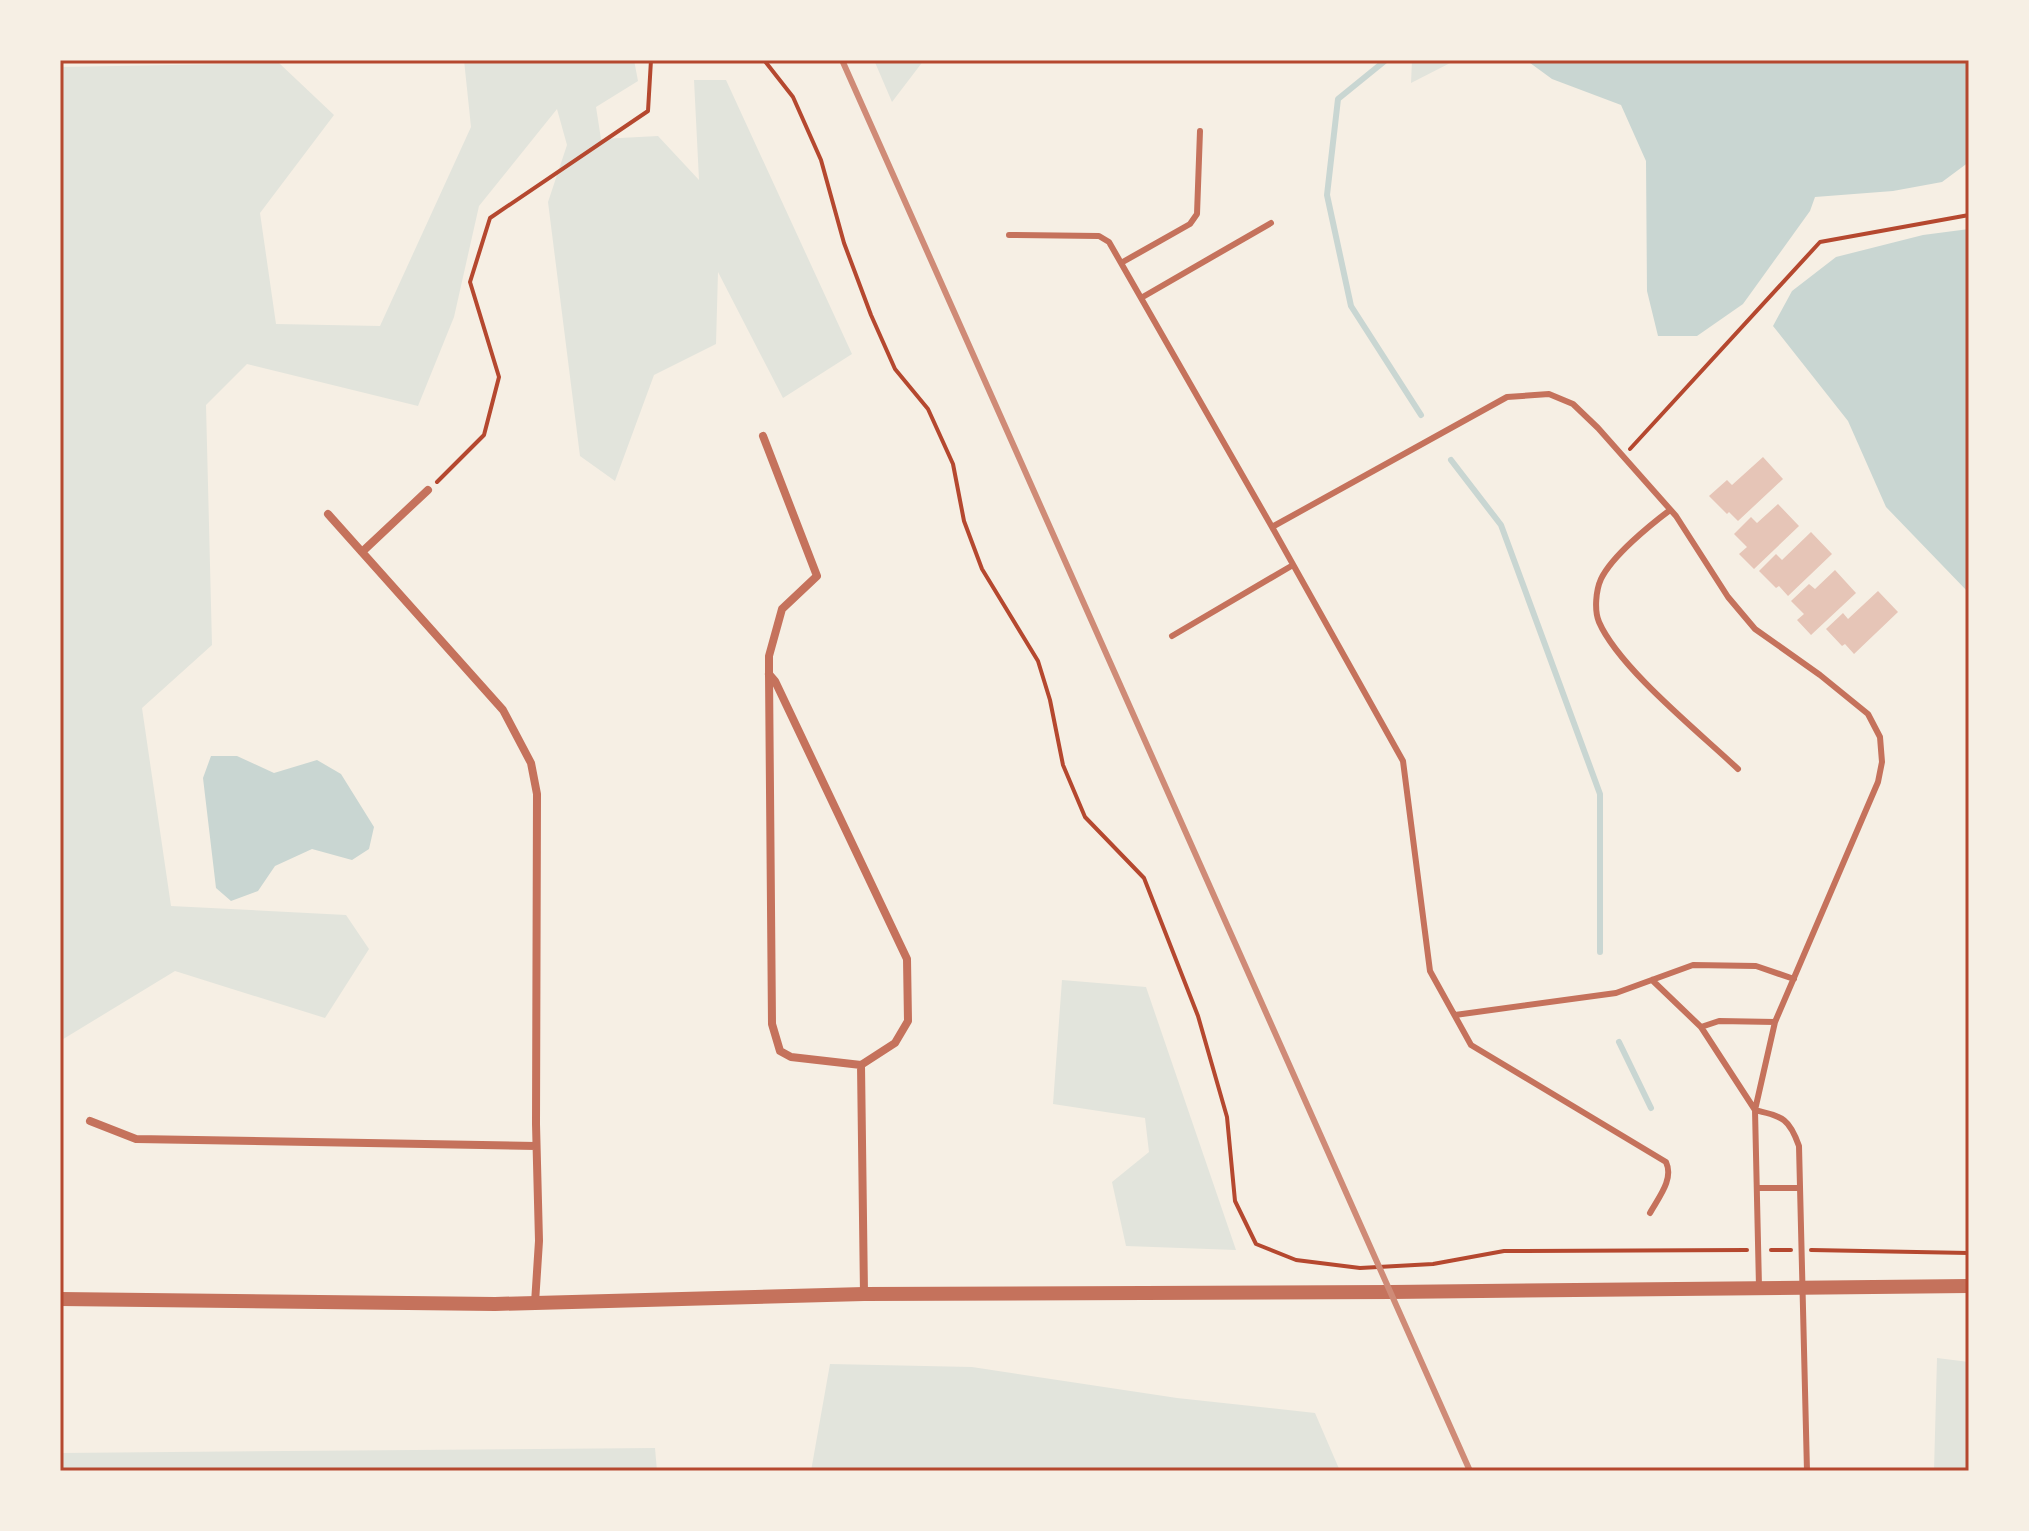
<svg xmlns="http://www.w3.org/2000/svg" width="2029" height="1531" font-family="'Zilla Slab',serif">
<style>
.green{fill:#e2e4dc}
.water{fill:#c9d6d2}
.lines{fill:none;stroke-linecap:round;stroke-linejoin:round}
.stream{stroke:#c9d6d2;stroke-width:6}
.building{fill:#e6c5b7}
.path{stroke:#b5482f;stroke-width:4}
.service{stroke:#c5725c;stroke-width:6}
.minor{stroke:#c5725c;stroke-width:8}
.tertiary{stroke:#c5725c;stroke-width:14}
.rail{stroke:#cf8b77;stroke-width:6}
.neatline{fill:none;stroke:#b5482f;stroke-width:3}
</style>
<rect width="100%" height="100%" fill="#f6efe4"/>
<path class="green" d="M464,60H634L638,81L596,107L601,139L658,136L699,180L694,80H726L852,354L783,398L718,272L716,344L654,375L615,481L580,456L548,202L567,145L557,109L479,206L454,317L418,406L247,364L206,405L212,645L142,708L171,906L346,915L369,949L325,1018L175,971L60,1041V67L279,63L334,115L260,213L276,324L380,326L471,127Z
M874,60H924L892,102Z
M1412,60H1456L1411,83Z
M1062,980L1146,987L1236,1250L1126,1246L1112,1182L1149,1152L1145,1118L1053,1104Z
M1937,1358L1969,1362V1471H1934Z
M830,1364L972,1367L1177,1398L1315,1413L1340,1471H811Z
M655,1448L657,1471H60V1453Z"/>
<path class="water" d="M1526,60H1745L1755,63L1762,60H1969V162L1942,182L1893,191L1815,197L1810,211L1743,304L1697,336H1658L1647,291L1646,161L1621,105L1552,79Z
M1969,229V593L1886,507L1848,421L1773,326L1792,291L1836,257L1923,235Z
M211,756H237L274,773L317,760L341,774L374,827L369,849L352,860L312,849L275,866L258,891L231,901L216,888L203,778Z"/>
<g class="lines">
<path class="stream" d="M1386,60L1338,99L1327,195L1351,306L1421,415
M1451,460L1501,525L1600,794V952
M1619,1042L1651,1108"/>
</g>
<path class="building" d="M1763,457L1783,479L1738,521L1729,512L1727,514L1709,496L1727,480L1732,485Z
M1778,504L1799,526L1754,569L1739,554L1747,547L1734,534L1751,517L1757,523Z
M1811,532L1832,554L1788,596L1779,586L1776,588L1759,571L1776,554L1782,560Z
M1835,570L1856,593L1811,635L1797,620L1804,614L1791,601L1809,584L1815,589Z
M1878,591L1898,612L1854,654L1845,644L1842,646L1826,629L1843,613L1848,619Z"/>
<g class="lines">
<path class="path" d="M764,60L793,97L821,160L844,243L871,315L895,369L928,409L953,464L964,521L982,569L1038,661L1050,700L1063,765L1085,817L1144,878L1198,1016L1227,1117L1235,1201L1256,1244L1296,1260L1360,1268L1433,1264L1504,1251L1747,1250
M1630,449L1820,242L1969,215
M437,482L484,435L499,377L470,282L490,218L648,111L651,60
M1771,1250H1791
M1811,1250L1969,1253"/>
<path class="service" d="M1009,235L1099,236L1109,242L1272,527
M1121,263L1190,224L1197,214L1200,131
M1141,298L1271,223
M1670,510C1650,525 1612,556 1601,579C1596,590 1594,610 1599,622C1619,668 1700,733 1738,769
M1172,636L1293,565
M1652,980L1701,1027L1755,1110C1783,1117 1789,1118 1799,1146L1807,1471
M1455,1015L1616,993L1693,965L1756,966L1794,979
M1701,1027L1719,1021L1775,1022
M1757,1188H1800
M1650,1213C1659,1197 1674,1179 1666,1162L1471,1045L1430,971L1403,761L1272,527L1507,397L1549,394L1573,404L1598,428L1676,516L1728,597L1755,629L1820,675L1868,714L1880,737L1882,762L1878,782L1775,1022L1755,1110L1759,1287"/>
<path class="minor" d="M763,436L817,576L782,609L769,656V674L772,1024L780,1051L791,1057L861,1065L895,1043L908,1021L907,959L775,681L769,674
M328,514L503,710L531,763L537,794L536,1124L539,1241L535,1303
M362,552L428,490
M861,1065L864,1294
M90,1121L136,1139L536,1146"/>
<path class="tertiary" d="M60,1299L495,1304L864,1294L1391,1292L1969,1286"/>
<path class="rail" d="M842,60L1470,1471"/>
</g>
<rect width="2029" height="1531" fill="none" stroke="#f6efe4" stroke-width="124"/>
<rect x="62" y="62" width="1905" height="1407" class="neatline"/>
</svg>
